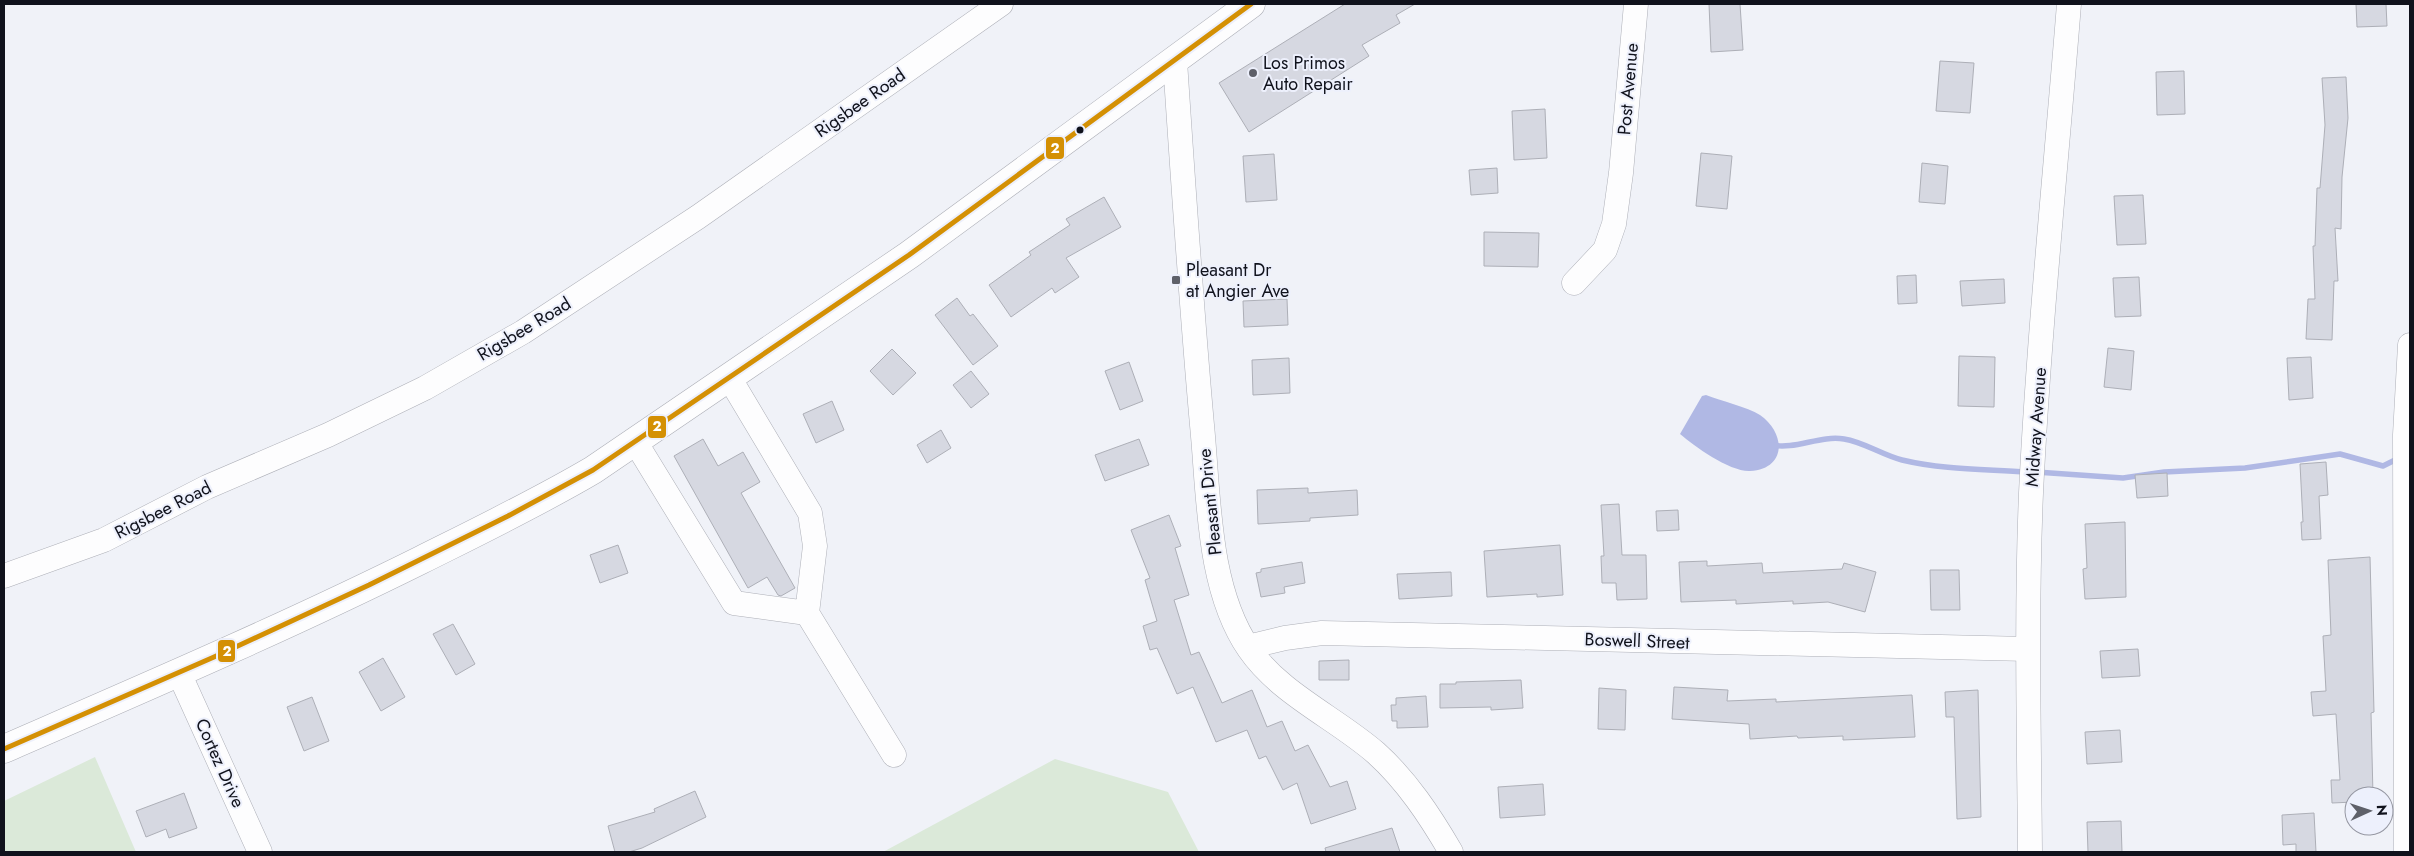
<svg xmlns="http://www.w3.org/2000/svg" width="2414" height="856" font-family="Jost,sans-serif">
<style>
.green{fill:#dbe9d9}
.water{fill:#b0b8e4}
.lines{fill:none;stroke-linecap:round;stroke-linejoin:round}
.stream{stroke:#b0b8e4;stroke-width:5.5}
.building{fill:#d6d8e1;stroke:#adafb7}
.minor-casing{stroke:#adafb7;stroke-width:25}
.major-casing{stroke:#adafb7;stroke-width:29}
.minor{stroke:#fdfdfe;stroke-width:24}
.major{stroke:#fdfdfe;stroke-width:28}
.bus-1-casing{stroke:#edf0fc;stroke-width:9}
.bus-1{stroke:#d49004;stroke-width:5}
.poi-dot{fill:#5e6069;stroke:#edf0fc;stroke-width:2}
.bus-dot{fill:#10121c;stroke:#edf0fc;stroke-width:2}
.labels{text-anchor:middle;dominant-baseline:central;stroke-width:4;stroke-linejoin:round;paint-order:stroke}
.poi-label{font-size:18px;fill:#10121c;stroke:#edf0fc;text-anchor:start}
.street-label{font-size:18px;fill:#10121c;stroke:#edf0fc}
.line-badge{stroke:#edf0fc;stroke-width:2}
.badge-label{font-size:14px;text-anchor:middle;font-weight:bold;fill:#fff}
</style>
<rect width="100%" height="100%" fill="#f0f2f8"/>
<path class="green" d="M95,757L136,852H4V801Z
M1055,759L1168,792L1199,852H883Z"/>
<path class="water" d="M1706,395C1721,401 1747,407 1760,415C1786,433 1787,469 1750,471C1730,472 1694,446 1680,434L1702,396Z"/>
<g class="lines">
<path class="stream" d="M1772,445C1795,450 1820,435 1844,439C1864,442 1882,455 1902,460C1944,470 1984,469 2027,472
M2036,472L2123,478L2164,472L2245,468L2340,454L2383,466L2399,458"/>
</g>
<path class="building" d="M1345,4H1415L1396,15L1400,23L1362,45L1369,56L1249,132L1219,83Z
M1709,4H1740L1743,50L1711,52Z
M2356,4H2386L2387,26L2357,27Z
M1940,61L1974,63L1970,113L1936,111Z
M2184,71L2185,114L2157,115L2156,72Z
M2346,77L2348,118L2342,177L2341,229L2335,228L2338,281H2334L2332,340L2306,339L2308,299H2315L2313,246H2315L2317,188H2320L2325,125L2322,78Z
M1545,109L1547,158L1514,160L1512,111Z
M1701,153L1732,156L1727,209L1696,206Z
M1274,154L1277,200L1246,202L1243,156Z
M1922,163L1948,166L1945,204L1919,202Z
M1497,168L1498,193L1471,195L1469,170Z
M2143,195L2146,244L2117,245L2114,196Z
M1104,197L1121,227L1066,258L1079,277L1055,293L1052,288L1011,317L989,285L1031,255L1029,252L1070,225L1066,219Z
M1484,232L1539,233L1538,267L1484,266Z
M1916,275L1917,303L1898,304L1897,276Z
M2139,277L2141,316L2115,317L2113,278Z
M2004,279L2005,303L1962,306L1960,281Z
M957,298L970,316L973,314L998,346L973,365L935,315Z
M1287,299L1288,325L1244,327L1243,301Z
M2108,348L2134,351L2131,390L2104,387Z
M892,349L916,373L893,395L870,371Z
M1959,356L1995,357L1994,407L1958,406Z
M2311,357L2313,398L2289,400L2287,358Z
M1289,358L1290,393L1253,395L1252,360Z
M1129,362L1143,401L1120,410L1105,371Z
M971,371L989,394L971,408L953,385Z
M832,401L844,430L816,443L803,414Z
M941,430L951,448L927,463L917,445Z
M703,439L718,466L743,452L760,482L741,493L795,588L781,596L778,595L767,577L748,588L674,456Z
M1139,439L1149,465L1105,481L1095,455Z
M2326,462L2328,495L2319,496L2321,539L2302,540L2301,522H2303L2300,464Z
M2167,473L2168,496L2137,498L2135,475Z
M1308,488V493L1357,490L1358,515L1310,518V521L1258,524L1257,490Z
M1619,504L1622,555H1646L1647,599L1617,600L1616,583H1602L1601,556H1604L1601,505Z
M1678,510L1679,530L1657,531L1656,511Z
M1169,515L1181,546L1175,548L1189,595L1174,600L1191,655L1199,652L1222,703L1252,690L1267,727L1282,721L1295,751L1308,745L1330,787L1347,781L1356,809L1311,824L1297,783L1283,790L1266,756L1259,759L1247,730L1216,742L1193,687L1177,694L1157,648L1150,650L1143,626L1157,621L1145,580L1150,578L1131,530Z
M2125,522L2126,597L2085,599L2083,569L2087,568L2085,524Z
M618,545L628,573L600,583L590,555Z
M1560,545L1563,595L1537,597V594L1487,597L1484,551Z
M2370,557L2374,712L2371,713L2373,796H2354V802L2332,803L2331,780H2340L2336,714L2313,716L2311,692L2326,691L2323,636L2331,635L2328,560Z
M1707,561V566L1762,563L1763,573L1842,569L1844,563L1876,572L1865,612L1828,602L1793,604V601L1736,604V600L1681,602L1679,562Z
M1302,562L1305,583L1284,587L1285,593L1261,597L1256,573L1261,572V569Z
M1930,570H1959L1960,610H1931Z
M1451,572L1452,596L1399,599L1397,574Z
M453,624L475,664L456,675L433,634Z
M2138,649L2140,676L2102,678L2100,651Z
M383,658L405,697L381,711L359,672Z
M1349,660V680H1319V661Z
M1521,680L1523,708L1491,710V707L1440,708V684H1456V682Z
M1674,687L1728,690L1727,701L1776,699V702L1912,695L1915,737L1843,740V736L1798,738L1797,736L1750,739L1749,724L1672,719Z
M1599,688L1626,690L1625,730L1598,729Z
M1978,690L1981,817L1957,819L1954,717H1946L1945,692Z
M1426,696L1428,727L1397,728V721H1392L1391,705H1396V698Z
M312,697L329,741L304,751L287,707Z
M2120,730L2122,762L2087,764L2085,732Z
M1543,784L1545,815L1500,818L1498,787Z
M695,791L706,817L642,848L629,852H615L608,826L655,812L654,809Z
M184,793L197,828L169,838L166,829L146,837L136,811Z
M2314,813L2316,852H2296V844L2283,845L2282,815Z
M2121,821L2122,852H2088L2087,822Z
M1392,828L1400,852H1326L1325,848Z"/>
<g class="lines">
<defs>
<path id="minor" d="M1175,61C1183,182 1191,303 1202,425C1209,495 1207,588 1249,649C1280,694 1336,718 1376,753C1407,781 1430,816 1451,852
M1574,283L1605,250L1614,224L1621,173L1636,4
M730,379L810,513L815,546L807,613
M636,443L734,603L807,613L894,755
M4,576L104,540L207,487L328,435L425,388L523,332L698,217L1001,4
M1248,647L1285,638L1322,633L2028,649
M179,673L260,852
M2030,852C2029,733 2026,613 2031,493C2039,330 2056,167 2069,4
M2406,852L2405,435L2410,345"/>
<path id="major" d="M4,749C144,688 284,628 421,560C479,531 537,503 593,470L909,255L1251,4"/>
</defs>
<use href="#minor" class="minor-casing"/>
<use href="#major" class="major-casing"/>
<use href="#minor" class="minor"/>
<use href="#major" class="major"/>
<defs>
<path id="bus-1" d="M4,749L214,657L369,585L508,516L593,470L909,255L1251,4"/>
</defs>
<use href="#bus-1" class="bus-1-casing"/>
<use href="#bus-1" class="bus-1"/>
</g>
<g class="poi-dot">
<circle cx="1253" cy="73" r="5"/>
<rect x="1171" y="275" width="10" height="10" rx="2.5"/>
</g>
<circle class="bus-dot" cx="1080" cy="130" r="4.5"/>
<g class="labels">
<g class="poi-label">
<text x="1263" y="63">Los Primos<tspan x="1263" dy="21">Auto Repair</tspan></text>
<text x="1186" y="270">Pleasant Dr<tspan x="1186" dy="21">at Angier Ave</tspan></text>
</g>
<g class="street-label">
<text transform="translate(1628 89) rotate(-85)">Post Avenue</text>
<text transform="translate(860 103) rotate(-35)">Rigsbee Road</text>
<text transform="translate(524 329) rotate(-31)">Rigsbee Road</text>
<text transform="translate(2036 427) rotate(-86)">Midway Avenue</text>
<text transform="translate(1210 502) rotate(-96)">Pleasant Drive</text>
<text transform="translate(163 510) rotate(-27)">Rigsbee Road</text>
<text transform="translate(1637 641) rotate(2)">Boswell Street</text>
<text transform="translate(220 763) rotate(66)">Cortez Drive</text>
</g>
</g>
<g class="line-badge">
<rect x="1045" y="136" width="20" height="24" rx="5" fill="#d49004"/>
<rect x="647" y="415" width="20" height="24" rx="5" fill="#d49004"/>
<rect x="217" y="639" width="19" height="24" rx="5" fill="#d49004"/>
</g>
<g class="badge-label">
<text x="1055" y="153">2</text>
<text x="657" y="431">2</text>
<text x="227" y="656">2</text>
</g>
<rect width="2414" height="856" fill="none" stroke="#10121c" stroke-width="10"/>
<g transform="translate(2369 811) rotate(87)"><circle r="24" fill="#edf0fc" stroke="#9597a2"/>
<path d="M0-4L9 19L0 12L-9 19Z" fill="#5e6069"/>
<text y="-8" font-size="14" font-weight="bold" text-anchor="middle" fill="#10121c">N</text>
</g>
</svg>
